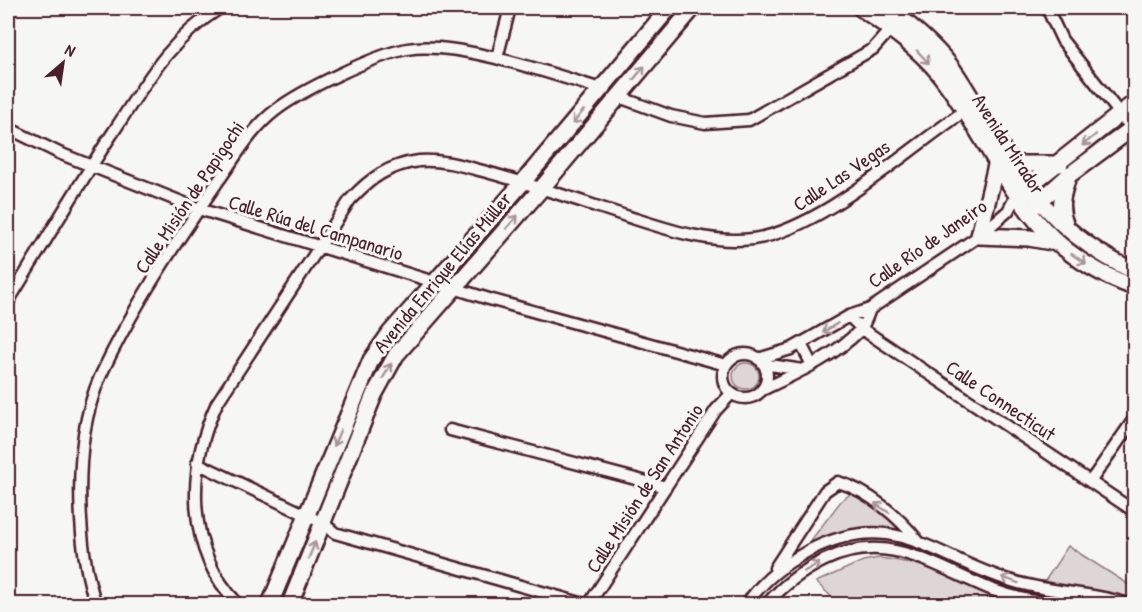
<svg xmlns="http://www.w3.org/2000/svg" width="1142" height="612" font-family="'Patrick Hand',sans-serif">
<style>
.green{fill:#ddd6d5;stroke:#947a80;stroke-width:1.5}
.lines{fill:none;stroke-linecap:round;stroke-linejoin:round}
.street-casing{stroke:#4a1f2b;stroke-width:15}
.secondary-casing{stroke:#4a1f2b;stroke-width:20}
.street{stroke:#f6f6f2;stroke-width:10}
.secondary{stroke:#f6f6f2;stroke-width:15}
.oneway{stroke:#a99598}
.labels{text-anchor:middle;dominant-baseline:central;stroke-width:6;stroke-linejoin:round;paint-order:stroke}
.street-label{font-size:20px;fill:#4a1f2b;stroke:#f6f6f2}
</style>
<rect width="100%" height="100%" fill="#f6f6f2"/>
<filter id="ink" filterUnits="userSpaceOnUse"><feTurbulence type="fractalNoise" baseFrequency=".0167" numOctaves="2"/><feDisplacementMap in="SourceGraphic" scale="12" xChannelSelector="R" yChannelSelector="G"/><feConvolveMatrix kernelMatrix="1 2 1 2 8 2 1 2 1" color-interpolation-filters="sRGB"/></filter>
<g filter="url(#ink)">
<path class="green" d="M733 376a13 13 0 1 1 26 0a13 13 0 1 1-26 0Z
M853,492L899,517L931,543L862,538L843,543L789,569L841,501Z
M1068,546L1134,588V604H1120L1039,590Z
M879,558C921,563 973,577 1007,604H839L816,582L863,561Z"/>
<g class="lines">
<defs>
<path id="street" d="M1047,8L1062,40L1132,129
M497,58L510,8
M619,97L671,116L705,123L749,120L873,49L909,8
M8,128L59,153L199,209L489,299L726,365
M8,302C43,245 77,187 114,131C147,81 168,41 220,8
M849,316L862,329L1134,511
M801,344L812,365
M723 376a22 22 0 1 1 44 0a22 22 0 1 1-44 0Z
M758,359L791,349L849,316L870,309L979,236L1008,211L1016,196
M763,364L803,370
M762,390C795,374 834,357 860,330C865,324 868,315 870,309
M450,430L666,487
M197,463L323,523L335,533L584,604
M1090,482L1134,419
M775,568L825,491L838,482C869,491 899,517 919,542
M96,604C79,557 77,483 84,434C87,416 93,393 100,377C132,308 176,242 219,180C236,156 252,128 276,110C302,90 375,55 407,49C457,40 551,74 601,89
M238,604C185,550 187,468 217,403L350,200C370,178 389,165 419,161C443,159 467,167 490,173C537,186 583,202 629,217C670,230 709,244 753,239C821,230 910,147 969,108
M589,604L716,410L731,394
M747,604C762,581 784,564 808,551C896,506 933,558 1012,581C1050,593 1091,592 1128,604
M767,604C783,585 802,571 825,560C889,530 935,567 993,590C1012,597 1031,601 1051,604"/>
<path id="secondary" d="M861,8C888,27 916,46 938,72C1005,157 1018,246 1134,287
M887,8C909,24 931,42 948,63C962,80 973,102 985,121C1026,189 1060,237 1134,271
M1011,164H1060
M996,165L979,236L1029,238L1057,243
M1021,192L1134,103
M1032,208L1068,176L1134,127
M1066,226C1058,208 1062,195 1068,177
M270,604L371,360L390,333L523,182L669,8
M290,604L374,395L396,355L541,189L693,8"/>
</defs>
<use href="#street" class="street-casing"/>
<use href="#secondary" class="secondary-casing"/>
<use href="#street" class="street"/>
<use href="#secondary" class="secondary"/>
</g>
<defs><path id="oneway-shaft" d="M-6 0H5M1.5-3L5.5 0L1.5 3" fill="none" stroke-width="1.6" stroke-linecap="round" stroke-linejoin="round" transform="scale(1.5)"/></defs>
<g class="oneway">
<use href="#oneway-shaft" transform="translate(923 57) rotate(47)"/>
<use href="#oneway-shaft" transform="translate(639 73) rotate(-50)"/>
<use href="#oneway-shaft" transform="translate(578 117) rotate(130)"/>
<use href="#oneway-shaft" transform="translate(1089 140) rotate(141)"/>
<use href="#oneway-shaft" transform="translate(512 222) rotate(-49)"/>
<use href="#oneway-shaft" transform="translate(1079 259) rotate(34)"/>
<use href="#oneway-shaft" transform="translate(830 328) rotate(148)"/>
<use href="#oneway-shaft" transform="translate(387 371) rotate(-60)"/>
<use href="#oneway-shaft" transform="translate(337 438) rotate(112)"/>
<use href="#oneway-shaft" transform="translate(882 508) rotate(-147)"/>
<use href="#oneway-shaft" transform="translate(312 550) rotate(-68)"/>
<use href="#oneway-shaft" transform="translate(812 567) rotate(-30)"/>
<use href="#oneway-shaft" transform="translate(1010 580) rotate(-160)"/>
</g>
</g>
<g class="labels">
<g class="street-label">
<text transform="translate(1009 144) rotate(57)">Avenida Mirador</text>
<text transform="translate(841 175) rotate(-34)">Calle Las Vegas</text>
<text transform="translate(189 197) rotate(-56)">Calle Misión de Papigochi</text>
<text transform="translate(316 227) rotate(17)">Calle Rúa del Campanario</text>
<text transform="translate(927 243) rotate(-35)">Calle Río de Janeiro</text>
<text transform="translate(442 272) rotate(-50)">Avenida Enrique Elías Müller</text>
<text transform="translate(1001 400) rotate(34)">Calle Connecticut</text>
<text transform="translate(644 488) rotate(-57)">Calle Misión de San Antonio</text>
</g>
</g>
<rect width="1142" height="612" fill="none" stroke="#f6f6f2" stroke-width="30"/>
<rect x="15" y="15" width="1112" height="582" fill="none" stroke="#4a1f2b" stroke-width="2" filter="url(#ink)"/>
<g transform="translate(63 63) rotate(29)" stroke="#f6f6f2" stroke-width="4.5" paint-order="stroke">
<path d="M0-4.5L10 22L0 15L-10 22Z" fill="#4a1f2b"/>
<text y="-9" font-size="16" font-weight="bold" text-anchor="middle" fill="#4a1f2b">N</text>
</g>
</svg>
